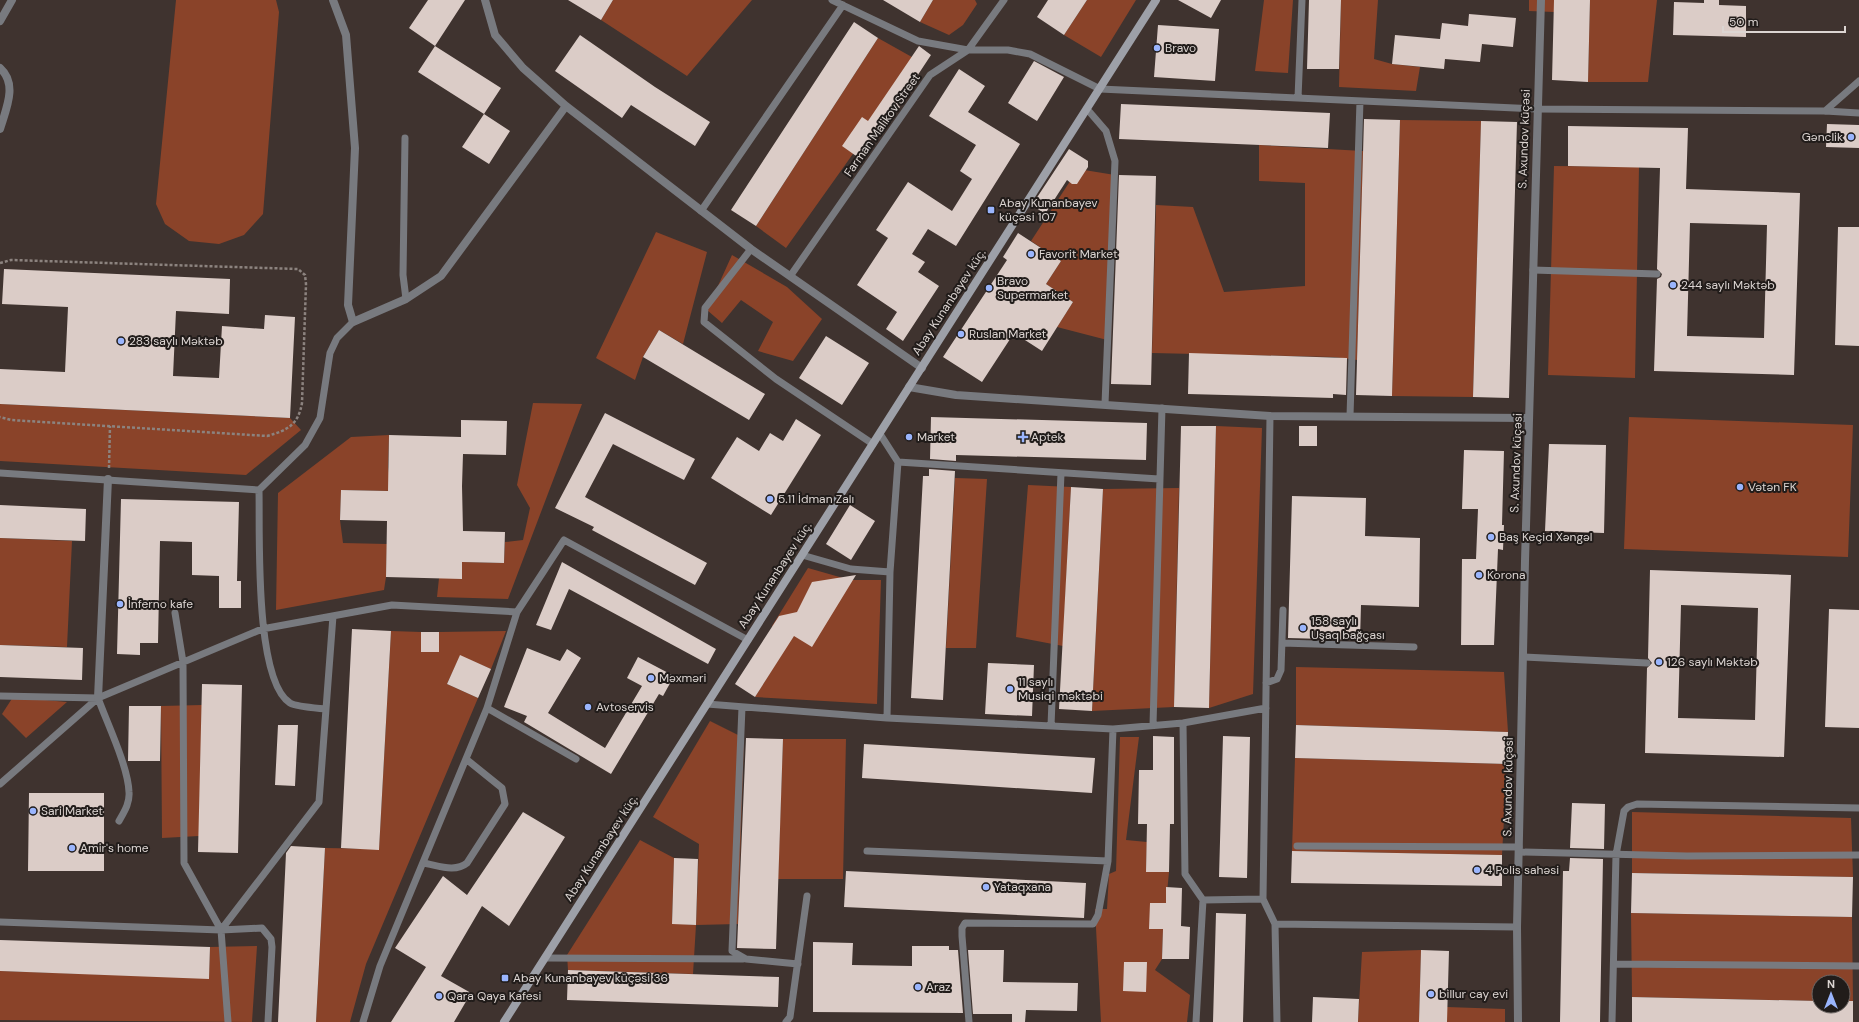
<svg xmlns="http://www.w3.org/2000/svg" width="1859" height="1022" font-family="'DM Sans',sans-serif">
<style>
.green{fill:#8a4329}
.building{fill:#dbccc7;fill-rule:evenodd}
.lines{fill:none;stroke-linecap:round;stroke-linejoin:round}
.path{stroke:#8c837f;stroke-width:2.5;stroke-dasharray:3 2;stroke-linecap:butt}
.lane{stroke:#787a7f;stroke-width:7}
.street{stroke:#787a7f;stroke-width:8}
.secondary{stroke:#9da0a8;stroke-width:8}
.poi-dot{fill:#9ab5fd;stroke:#211c1a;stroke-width:1.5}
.labels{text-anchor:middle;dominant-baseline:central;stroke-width:4;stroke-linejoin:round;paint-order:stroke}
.poi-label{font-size:12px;fill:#dcd5d2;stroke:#211c1a;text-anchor:start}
.street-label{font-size:12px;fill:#dcd5d2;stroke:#211c1a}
</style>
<rect width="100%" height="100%" fill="#3f332f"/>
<path class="green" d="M176,0H276L279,12L263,214L244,235L219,244L189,241L165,224L156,204Z
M613,0H752L687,76L601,20Z
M933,0H975L977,4L963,25L949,35L920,22Z
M1087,0H1136L1101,57L1064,35Z
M1264,0H1293L1288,73L1255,71Z
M1341,0H1378L1374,59L1392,64L1420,67L1416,91L1339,87Z
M1529,0H1554V12L1529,11Z
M1590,0H1657L1648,82H1588Z
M878,38L919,61L786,248L756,226Z
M1400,120L1481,121L1473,397L1392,396Z
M1259,145L1363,151L1357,360L1334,357L1152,353L1156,205L1193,207L1224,292L1305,286V183L1259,181Z
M1554,166L1639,167L1635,378L1548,375Z
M1078,169L1115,175L1111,341L1057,327L1073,302L1046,284L1061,261L1031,241Z
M656,232L707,252L683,344L659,330L643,357L635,380L596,358Z
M732,255L787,287L822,319L793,361L758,351L773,322L741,300L722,323L707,310Z
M533,403L582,404L508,599L437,597L439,578H462V562L504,563L505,542L523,540L530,508L517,485Z
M0,404L290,418L301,430L246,475L0,461Z
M1629,417L1853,425L1848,557L1624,549Z
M1216,426L1262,428L1253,694L1209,708Z
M389,435L388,467L392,491L341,490L340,520L343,543L387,544L386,577L384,590L276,610L278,493L351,437Z
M955,478L987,479L976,648H946Z
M1028,485L1071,487L1063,646L1016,637Z
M1179,488L1174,707L1092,711L1103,489Z
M0,538L72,541L67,647L0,645Z
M808,568L850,580H881L877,704L755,697L791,639L772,626Z
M391,631L421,632V652H439V632L506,631L491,669L460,656L447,684L478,698L366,964L350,1022H316L325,848L379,849Z
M1296,667L1504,672L1508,732L1296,725Z
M13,697L67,702L26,738L2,714Z
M202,705L199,836L162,838L161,706Z
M710,721L744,738L738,924L696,925L693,974L568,970L567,955L640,840L674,858L672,923L696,925L699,844L653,817Z
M1120,737H1139L1126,840L1147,842L1146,872H1169L1166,903H1150V929H1163L1162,959L1155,970L1190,995L1187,1022H1101L1095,909H1107L1109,874L1116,871Z
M783,739H846L843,879H778Z
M1295,758L1507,764L1502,855L1292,851Z
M1632,812L1851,818L1853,877L1632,873Z
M1631,913L1852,917L1853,1001H1843V982H1819V1001L1632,997Z
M257,946L252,1022L0,1020V971L209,978L210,947Z
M1421,950L1419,1022H1358L1362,952Z
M1447,1007L1505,1009V1022H1447Z"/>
<path class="building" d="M428,0H465L435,46L409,28Z
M568,0H613L601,20Z
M883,0H933L920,22Z
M1048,0H1087L1064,35L1037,17Z
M1178,0H1221L1211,18Z
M1309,0H1341L1339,69H1307Z
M1554,0H1590L1588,82L1552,80Z
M1704,0H1719V5L1746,6V37L1673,35L1674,2L1704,3Z
M1469,14L1516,18L1513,47L1482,44L1480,62L1445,59L1444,69L1392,64L1395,35L1440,39L1442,23L1468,26Z
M854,22L878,38L756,226L731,210Z
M1158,25L1219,29L1215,81L1154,77Z
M580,35L655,87L710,122L695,146L631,105L622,118L555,71Z
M435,46L501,88L484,114L418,72Z
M919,46L931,55L898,105L900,107L891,119L887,116L859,158L842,146L862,117L868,121Z
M1034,61L1064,77L1037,121L1008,103Z
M959,69L985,86L968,112L1020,144L956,246L928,229L912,254L925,262L918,272L939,286L903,341L886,329L897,312L857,285L888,238L876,230L908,182L952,211L972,179L960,171L976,145L929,116Z
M1121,104L1330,113L1328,148L1119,139Z
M484,114L510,131L489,164L462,147Z
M1364,119L1400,120L1392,396L1356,395Z
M1481,121L1517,122L1509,398L1473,397Z
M1827,124L1859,125V148L1826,147Z
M1568,126L1688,128L1686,189L1800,193L1794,375L1654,371L1657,279L1661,277L1662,274L1657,269L1660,168L1568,166ZM1690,223L1767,225L1764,338L1687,336Z
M1069,149L1088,161V167L1077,184H1072L1067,180L1045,214L1032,205Z
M1119,175L1156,176L1151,385L1111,384Z
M1838,227H1859V346L1835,345Z
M1018,233L1061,261L1046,284L1073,302L1042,351L1014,333L982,382L943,357L1007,260L1003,257Z
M4,269L230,279L229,314L176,311L173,376L219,378L222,326L264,329L265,315L295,317L290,418L0,404V369L65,372L68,307L2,304Z
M659,330L765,394L749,420L643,357Z
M826,336L869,363L842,405L799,378Z
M1189,353L1347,358L1346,395L1333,394V398L1188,394Z
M605,413L695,459L684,480L613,444L585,497L707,563L695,585L592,530L594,527L555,508Z
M931,417L1147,423L1146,460L956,455V461L930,459Z
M796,419L821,435L771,515L711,478L737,437L759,451L770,433L783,441Z
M461,420L507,421L506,455L463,454L462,486L463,531L505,532L504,563L462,562V579L386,577L387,521L340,520L341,490L388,491L389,435L461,437Z
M1181,426H1216L1209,708L1174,707Z
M1299,426H1317V446H1299Z
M1549,444L1606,445L1604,533L1545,531Z
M1464,450L1504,451L1502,525H1504L1503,550L1498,549L1494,645H1461L1462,559H1476L1478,509H1462Z
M929,469L955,471L943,700L911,698L923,476H929Z
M1071,487L1103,489L1092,711L1059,709Z
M1292,496L1366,498L1365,536L1420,538L1419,607L1361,605L1360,640L1288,638Z
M121,499L239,502L237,581H241V608H219V576L192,575V542L160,541L158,643H140V655L117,654Z
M0,505L86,509L85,541L0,538Z
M850,505L875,521L851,560L826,544Z
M562,562L716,649L708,664L569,589L551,630L536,625Z
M1650,570L1791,575L1784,757L1645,753L1647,668L1652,663L1648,658ZM1681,605L1758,608L1755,720L1678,718Z
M856,575L812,647L794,636L755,697L735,684L779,616L797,612L812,582Z
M1829,609L1859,610V728L1825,727Z
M352,629L391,631L379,850L341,848Z
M421,632H439V652H421Z
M0,645L83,648L82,680L0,677Z
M527,648L560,661L567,649L581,658L548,713L605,748L642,686L627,678L638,657L674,676L663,696L659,694L611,774L524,722L527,716L504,707Z
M460,655L491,669L478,698L447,684Z
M988,663L1034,665L1032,716L985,714Z
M202,684L242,685L238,853L198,852Z
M129,706H161L160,761H128Z
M278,725H298L295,786L275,785Z
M1296,725L1508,732L1507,764L1295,758Z
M1153,736L1174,737V824H1170L1169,872H1146L1147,824H1138L1139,770H1153Z
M1223,736L1250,737L1247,878L1219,877Z
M746,738L783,739L776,949L737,948Z
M864,744L1095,758L1092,793L862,778Z
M29,793H104V871H28Z
M1572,803L1605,804L1604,849L1570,848Z
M523,812L565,837L509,926L482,906L441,976L471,993L454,1022H391L426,967L395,948L443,876L467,895Z
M291,846L325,848L316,1022H278L286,853Z
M1292,851L1502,855V886L1291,883Z
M674,858L698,859L696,925L672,924Z
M1570,858L1603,859L1600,1022H1560L1563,871H1569Z
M846,871L1086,883L1084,918L844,907Z
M1632,873L1853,877L1852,917L1631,913Z
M1166,887L1182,888L1181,926L1190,927L1189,959H1162L1163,929H1149L1150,903H1166Z
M1216,913L1246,914L1243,1022H1213Z
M0,940L210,947L209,979L0,971Z
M813,942L853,943L852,965L912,966V946H949V950H958L963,1013L813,1012Z
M968,950H1004L1003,982L1078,983L1077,1011L1026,1010L1025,1022H1012V1014H973Z
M1421,950L1449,951L1447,1022H1419Z
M1124,962H1147L1146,992L1123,991Z
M568,970L779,977L778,1007L567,1000Z
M1313,997L1359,999L1358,1022H1312Z
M1632,997L1819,1001V1006H1843V1001H1853V1022H1632Z"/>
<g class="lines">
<path class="path" d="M0,263L11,260L298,269L305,275L306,284L302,403C298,425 288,430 267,436L11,420L0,417
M109,468L110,426"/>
<path class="lane" d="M832,0L918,41L968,50H1008L1030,54L1100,89L1537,109L1825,111L1859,113
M1298,98L1302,0
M1087,109L1106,131L1115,161L1105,404
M1825,111L1859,81
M405,138L403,275L406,299
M701,211L843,5
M751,249L705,308L704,322L776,379L873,444
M1533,270L1657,274
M791,275L930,75L968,50L1004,0
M1270,416L1263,899L1275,924L1277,1022
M1350,416L1360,101
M880,434L898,462L890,572L887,718L1113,729L1183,723L1266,708
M898,462L1159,479
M0,473L259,490
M802,555L851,569L890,572
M175,613L183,662L184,863L221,930L228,1022
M1282,643L1414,647
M1523,657L1647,663
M1266,683L1277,679L1281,670L1283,610
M0,696L98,698C107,723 128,766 129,792C130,803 124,812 119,821
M707,704L887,718
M742,707L732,951L746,959L798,964
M487,708L576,759
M326,709C317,708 297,707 290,703C254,680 260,532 259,490L305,445L320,418L330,353L337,338L353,322
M1183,723L1185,874L1203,900L1263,899
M1153,725L1162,408
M1051,726L1061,473
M0,784L98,698L262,629L392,605L517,612
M1297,846L1519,847
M867,851L1108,861L1113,729
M1519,852L1687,856L1859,855
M423,863C437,865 455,873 467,863L505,804L502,788L466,759
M0,922L221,930L262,928L271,939L272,947L268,1022
M1275,924L1517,927
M221,930L319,802L333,616
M545,958L743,959
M1614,964L1859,966
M363,1022L380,966L487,708L517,612L564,540L748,640
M786,1022L790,1017L807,896
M969,1022L962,936V928L965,923L1093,924L1098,915L1108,861
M1196,1022L1203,900
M1612,1022L1616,855L1624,811L1628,807L1637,804L1859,808"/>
<path class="street" d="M333,0L346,35L355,148L348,305L353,322L406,299L441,276L566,106
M485,0L495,35L523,68L566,106L751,249L922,368
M0,21L12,0
M0,68C18,84 6,109 0,129
M909,387L956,395L1270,416L1529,418
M98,698L108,479
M1518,1022L1517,927L1525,561L1541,0"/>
<path class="secondary" d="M504,1022L1156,0"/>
</g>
<g class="poi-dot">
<circle cx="1157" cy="48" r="4"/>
<circle cx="1851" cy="137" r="4"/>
<rect x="987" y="206" width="8" height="8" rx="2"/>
<circle cx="1031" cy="254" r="4"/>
<circle cx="1673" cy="285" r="4"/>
<circle cx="989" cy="288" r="4"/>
<circle cx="961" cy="334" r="4"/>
<circle cx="121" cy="341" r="4"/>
<circle cx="909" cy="437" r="4"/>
<path d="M1021 431h4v4h4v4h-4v4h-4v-4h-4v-4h4z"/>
<circle cx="1740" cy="487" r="4"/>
<circle cx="770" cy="499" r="4"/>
<circle cx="1491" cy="537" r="4"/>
<circle cx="1479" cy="575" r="4"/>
<circle cx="120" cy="604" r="4"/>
<circle cx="1303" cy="628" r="4"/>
<circle cx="1659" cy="662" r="4"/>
<circle cx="651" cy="678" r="4"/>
<circle cx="1010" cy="689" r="4"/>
<circle cx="588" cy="707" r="4"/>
<circle cx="33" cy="811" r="4"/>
<circle cx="72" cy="848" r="4"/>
<circle cx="1477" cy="870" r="4"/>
<circle cx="986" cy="887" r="4"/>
<rect x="501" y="974" width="8" height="8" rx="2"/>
<circle cx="918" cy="987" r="4"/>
<circle cx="1431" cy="994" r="4"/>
<circle cx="439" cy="996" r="4"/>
</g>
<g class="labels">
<g class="poi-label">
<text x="1165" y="48">Bravo</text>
<text x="1843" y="137" text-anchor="end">Gənclik</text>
<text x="999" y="203">Abay Kunanbayev<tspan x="999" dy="14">küçəsi 107</tspan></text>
<text x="1039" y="254">Favorit Market</text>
<text x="997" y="281">Bravo<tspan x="997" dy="14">Supermarket</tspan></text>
<text x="1681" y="285">244 saylı Məktəb</text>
<text x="969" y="334">Ruslan Market</text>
<text x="129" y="341">283 saylı Məktəb</text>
<text x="917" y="437">Market</text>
<text x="1031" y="437">Aptek</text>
<text x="1748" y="487">Vətən FK</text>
<text x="778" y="499">5.11 İdman Zalı</text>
<text x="1499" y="537">Baş Keçid Xəngəl</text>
<text x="1487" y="575">Korona</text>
<text x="128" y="604">İnferno kafe</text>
<text x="1311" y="621">158 saylı<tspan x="1311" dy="14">Uşaq bağçası</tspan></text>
<text x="1667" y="662">126 saylı Məktəb</text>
<text x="659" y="678">Məxməri</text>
<text x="1018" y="682">11 saylı<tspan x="1018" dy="14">Musiqi məktəbi</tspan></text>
<text x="596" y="707">Avtoservis</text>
<text x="41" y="811">Sari Market</text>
<text x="80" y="848">Amir's home</text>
<text x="1485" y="870">4 Polis sahəsi</text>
<text x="994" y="887">Yataqxana</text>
<text x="513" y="978">Abay Kunanbayev küçəsi 36</text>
<text x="926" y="987">Araz</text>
<text x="1439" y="994">billur cay evi</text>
<text x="447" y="996">Qara Qaya Kafesi</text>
</g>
<g class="street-label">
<text transform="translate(882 125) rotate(-55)">Farman Malikov Street</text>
<text transform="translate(1524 139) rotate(-88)">S. Axundov küçəsi</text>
<text transform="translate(949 302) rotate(-57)">Abay Kunanbayev küç.</text>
<text transform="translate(1516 463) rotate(-88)">S. Axundov küçəsi</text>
<text transform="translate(775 575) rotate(-57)">Abay Kunanbayev küç.</text>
<text transform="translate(1508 787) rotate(-89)">S. Axundov küçəsi</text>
<text transform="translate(601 848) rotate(-57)">Abay Kunanbayev küç.</text>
</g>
</g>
<g transform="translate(1831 994)"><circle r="19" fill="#211c1a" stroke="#6c6664"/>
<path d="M0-3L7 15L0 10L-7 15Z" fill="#9ab5fd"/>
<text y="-6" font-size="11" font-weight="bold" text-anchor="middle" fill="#dcd5d2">N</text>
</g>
<path d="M1723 26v6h122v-6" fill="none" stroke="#dcd5d2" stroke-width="2"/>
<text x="1729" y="26" font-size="12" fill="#dcd5d2" stroke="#211c1a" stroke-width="3" paint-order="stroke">50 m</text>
</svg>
